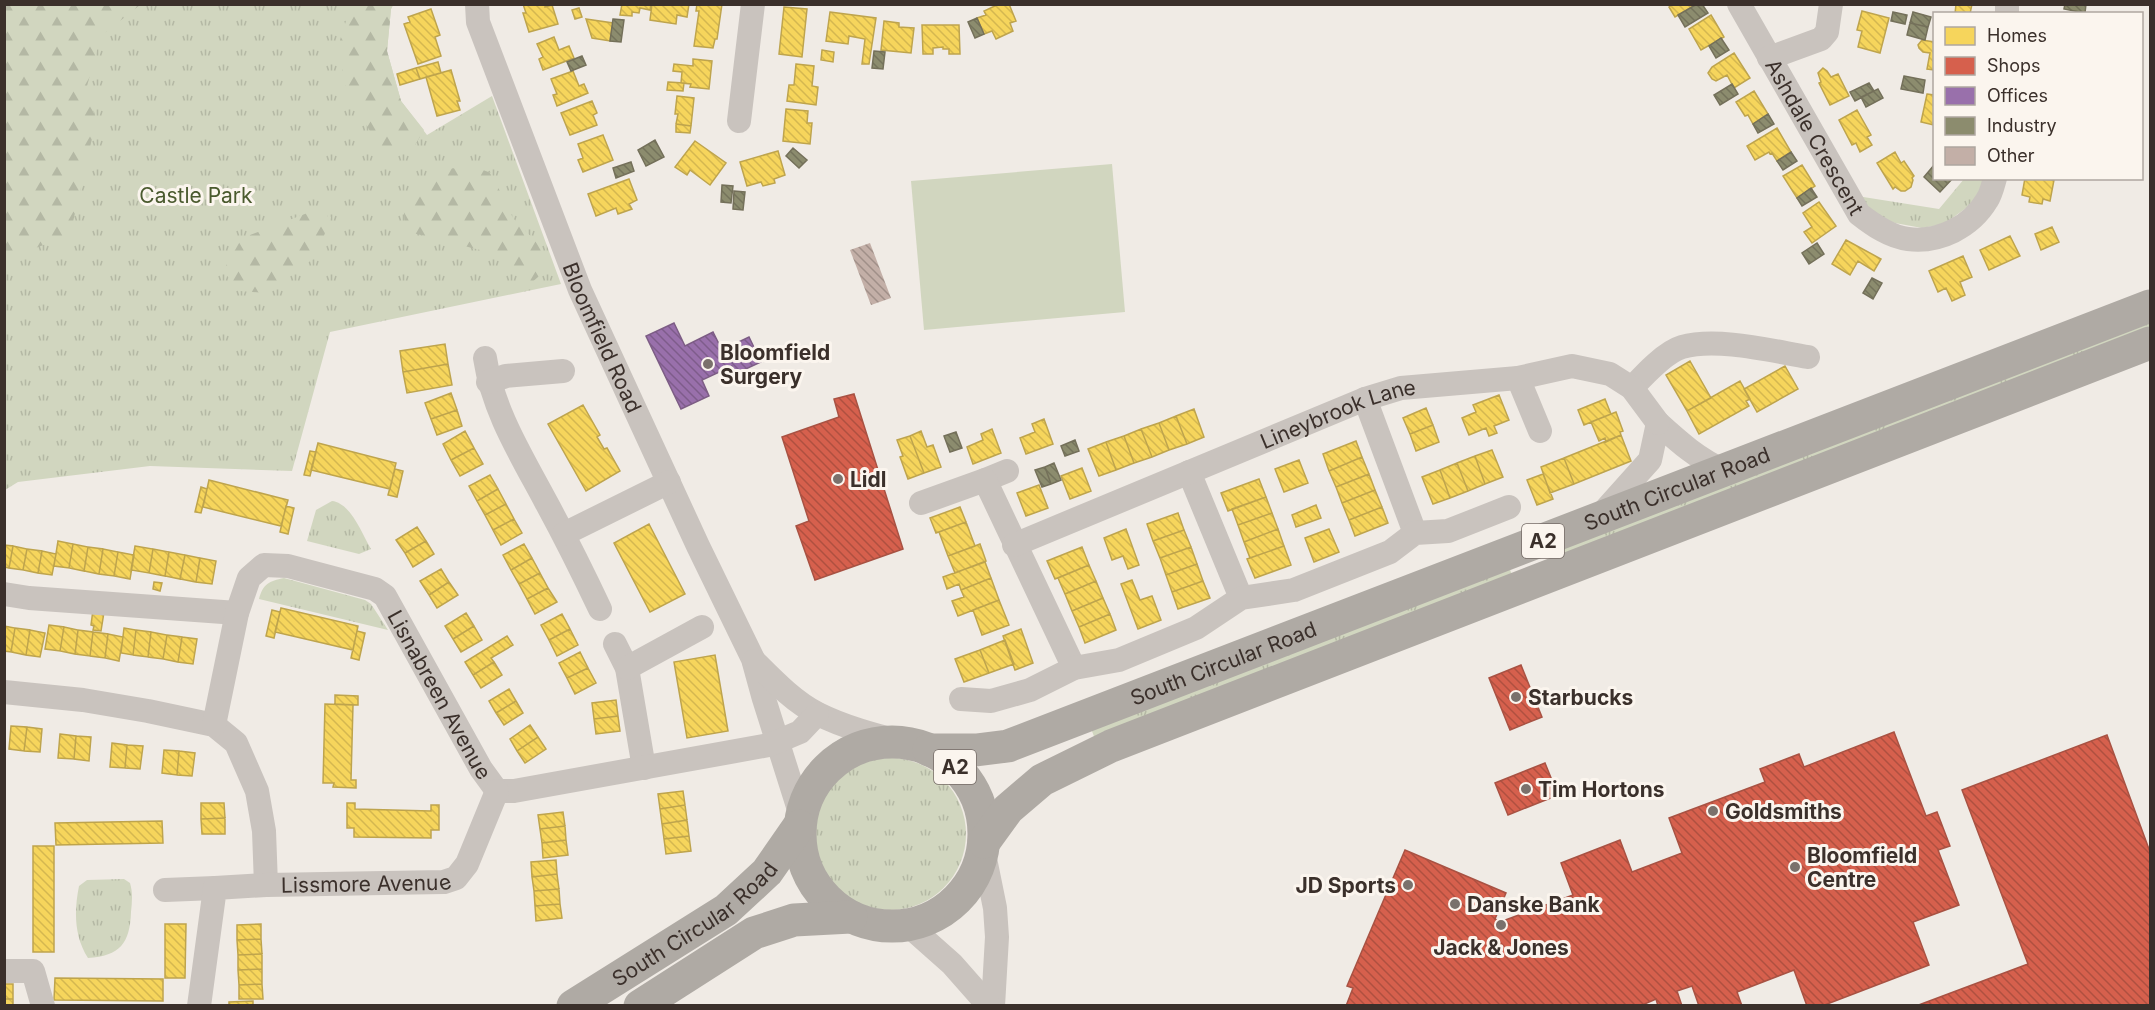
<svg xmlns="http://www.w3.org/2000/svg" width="2155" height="1010" font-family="Inter,sans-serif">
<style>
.grass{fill:url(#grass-tufts)}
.forest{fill:url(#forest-firs)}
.garden{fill:#d1d6bf}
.homes{fill:url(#homes-back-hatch);stroke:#bea44d;stroke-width:1.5}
.shops{fill:url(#shops-back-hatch);stroke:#a85243;stroke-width:1.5}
.offices{fill:url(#offices-back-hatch);stroke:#7d5d85;stroke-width:1.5}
.industry{fill:url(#industry-back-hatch);stroke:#74705a;stroke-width:1.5}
.building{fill:url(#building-back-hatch)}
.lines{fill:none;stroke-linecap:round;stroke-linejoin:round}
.minor{stroke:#c9c3be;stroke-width:24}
.highway{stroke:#afaaa4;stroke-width:33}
.poi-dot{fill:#7a716c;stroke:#fbf5ee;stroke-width:2}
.labels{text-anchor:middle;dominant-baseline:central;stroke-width:6;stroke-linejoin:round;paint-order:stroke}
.shield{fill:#fbf5ee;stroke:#756b66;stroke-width:1.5}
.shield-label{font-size:20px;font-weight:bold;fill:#3b302b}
.street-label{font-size:21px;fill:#3b302b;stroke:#fbf5ee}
.park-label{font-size:21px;fill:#4a5a2e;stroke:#fbf5ee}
.poi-label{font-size:21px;font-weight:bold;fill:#3b302b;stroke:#fbf5ee;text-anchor:start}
</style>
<defs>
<pattern id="grass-tufts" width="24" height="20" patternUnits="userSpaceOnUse" patternTransform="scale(1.5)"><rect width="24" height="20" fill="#d1d6bf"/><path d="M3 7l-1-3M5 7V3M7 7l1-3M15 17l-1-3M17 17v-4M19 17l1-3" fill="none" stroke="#b4b8a4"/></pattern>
<pattern id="forest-firs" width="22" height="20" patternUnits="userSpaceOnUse" patternTransform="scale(1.5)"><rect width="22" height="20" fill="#d1d6bf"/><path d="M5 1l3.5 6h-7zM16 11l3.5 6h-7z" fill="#b4b8a4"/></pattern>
<pattern id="homes-back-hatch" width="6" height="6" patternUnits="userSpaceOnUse" patternTransform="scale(1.5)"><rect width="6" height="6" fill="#f6d55c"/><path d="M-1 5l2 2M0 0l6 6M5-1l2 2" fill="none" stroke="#d4b750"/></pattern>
<pattern id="shops-back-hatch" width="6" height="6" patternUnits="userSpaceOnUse" patternTransform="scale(1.5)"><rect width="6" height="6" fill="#d6604d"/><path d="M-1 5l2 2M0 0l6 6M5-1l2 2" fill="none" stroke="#af5040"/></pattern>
<pattern id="offices-back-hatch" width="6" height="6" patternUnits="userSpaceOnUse" patternTransform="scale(1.5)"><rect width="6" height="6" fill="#9970ab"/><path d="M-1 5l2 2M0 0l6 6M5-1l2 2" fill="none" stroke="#7e5c8b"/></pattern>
<pattern id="industry-back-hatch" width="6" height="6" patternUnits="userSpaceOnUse" patternTransform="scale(1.5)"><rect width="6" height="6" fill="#8c8c6e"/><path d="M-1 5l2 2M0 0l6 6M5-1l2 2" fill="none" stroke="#74735b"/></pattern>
<pattern id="building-back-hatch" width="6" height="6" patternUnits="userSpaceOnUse" patternTransform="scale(1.5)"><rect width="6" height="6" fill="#c3afa7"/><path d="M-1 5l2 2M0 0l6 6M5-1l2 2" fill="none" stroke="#a08f88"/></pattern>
</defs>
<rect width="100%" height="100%" fill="#f0ebe5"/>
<path class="grass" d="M5,5H393L391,9L387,51L401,101L427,135L492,96L561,284L330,332L292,471L150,466L18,482L5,490Z
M1964,179H1987L1980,198L1944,224L1922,228L1895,223L1879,217L1857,196L1939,209Z
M2150,317V330L1556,560L1551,549Z
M332,501C351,503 362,534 371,549L359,554L307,541L316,510Z
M1508,565L1513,577L1095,739L1090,726Z
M284,578L365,600L371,604L388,630L259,599C263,584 269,581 284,578Z
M814 834a76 76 0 1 1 152 0a76 76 0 1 1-152 0Z
M124,879L130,883C133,893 132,902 131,912C130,943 120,956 88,958C74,936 74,911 79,886L87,880Z"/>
<path class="forest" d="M4,5H140L101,36L87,86L96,121L70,235L17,255L5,256Z
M351,5H393L391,9L387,51L401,101L424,130L415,145L379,148L343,81L340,40Z
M475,167L491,173L513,218L542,248L546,270L530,284L488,252L405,231L403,195L441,169Z
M310,212L331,217L316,257L265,293L240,291L223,271L242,238Z"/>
<path class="garden" d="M1112,164L1125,312L924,330L911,181Z"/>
<path class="homes" d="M523,4H545V7L552,5L558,24L529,32L523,13H526Z
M622,4H651L650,10L640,8L639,13L632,12V16L620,15Z
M652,4H689L687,17L677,15L676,24L650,20Z
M697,4H722L717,39H715L713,48L694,46L699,11H696Z
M999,4H1009L1016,21L1010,23L1013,31L996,39L992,31L984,34L977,18L986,15L984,11Z
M1672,4H1697L1675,17L1669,7Z
M1956,4H1972L1970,14H1955Z
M784,7L807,9L802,57L779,54Z
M579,8L582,17L575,19L572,10Z
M431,9L440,35L435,37L441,56L418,64L404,24L410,22L408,17Z
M1862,11L1889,18L1880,53L1858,47L1862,31L1857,30Z
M830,12L876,18L869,64H862L865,39L849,36L848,44L826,41Z
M1711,15L1724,37L1701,50L1689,29Z
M586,19L613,23L610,41L592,38Z
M884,21L899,23V27L914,28L911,53L881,50Z
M922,25H959L960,54H949V49H943V47L933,48V54H923Z
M554,37L559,50L569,46L574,58L543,70L539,59L543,57L537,44Z
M1922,40L1934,42V70L1927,69L1930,53L1923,52L1919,48L1918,45Z
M822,50L834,52L833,62L821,60Z
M1734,53L1750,78L1734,88L1727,75L1716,81L1712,79L1708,73L1712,67Z
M693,59L712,61L709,89L690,87L691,84L681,83L682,72L673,71L674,64L693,66Z
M438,62L441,73L420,79L416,68Z
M796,64L814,66L812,86L818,87L816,105L787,101L789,85H794Z
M416,68L420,79L400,85L397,74Z
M1823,68L1827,71L1831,77L1838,74L1849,96L1830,105L1819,83L1821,82L1818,73Z
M451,70L460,101H457L460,110L437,116L426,77Z
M573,71L579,86L584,84L588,93L557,106L553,95L557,94L551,79Z
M668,82L684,83L683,91L667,90Z
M1754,91L1768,114L1753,124L1748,115L1745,116L1736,102Z
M1927,94L1934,95V125L1921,122Z
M677,96L694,98L691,126L676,124L678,114H675Z
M592,101L597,113L593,115L597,125L570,135L561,113Z
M786,109L808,111L807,123H812L810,144L783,141Z
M1857,110L1871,135L1867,137L1872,145L1860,152L1856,143L1852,145L1839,120Z
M676,124L691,126L690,133L676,132Z
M1777,128L1791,152L1777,161L1772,153L1770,154L1769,152L1755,160L1747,146Z
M603,135L613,160L583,172L578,160L583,158L578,144Z
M695,141L726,163L710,185L690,170L687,175L675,167Z
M778,151L785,175L774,179L775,183L763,186L761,182L747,186L740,162Z
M1895,152L1901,163L1904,161L1914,176L1912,178L1913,180L1911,187L1905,191H1901L1895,187L1893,189L1877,163Z
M1802,165L1815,186L1797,198L1783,176Z
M2025,178L2054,180L2050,201L2043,199L2042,204L2029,202L2030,197L2022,195Z
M629,179L637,200L629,204L632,209L618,214L616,208L596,216L588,194Z
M1819,202L1836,226L1812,243L1804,232L1812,227L1803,213Z
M2052,227L2059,242L2041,250L2035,234Z
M2010,236L2020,256L1989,270L1980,250Z
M1846,240L1881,259L1874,271L1858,261L1850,275L1832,264Z
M1963,256L1972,277L1960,282L1965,295L1952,301L1946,288L1938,292L1929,271Z
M445,344L448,364L403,372L400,351Z
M1690,361L1711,398L1687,411L1666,375Z
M448,364L452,385L407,393L403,372Z
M1785,366L1798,389L1757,412L1744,389Z
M1740,381L1750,399L1746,401L1749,406L1699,434L1687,411Z
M451,393L457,410L431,419L425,403Z
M1499,395L1509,420L1494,426L1497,433L1489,436L1486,428L1469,435L1462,418L1476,412L1473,405Z
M1605,399L1611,414L1584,425L1578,410Z
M583,405L600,435L597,437L604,449L607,448L620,471L586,491L548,424Z
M1426,408L1433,425L1410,434L1403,418Z
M1194,409L1204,437L1187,444L1176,416Z
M457,410L462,426L437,435L431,419Z
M1616,412L1623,431L1620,432L1621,435L1606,442L1605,438L1599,441L1591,422Z
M1176,416L1187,444L1169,450L1159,423Z
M1044,419L1053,444L1026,454L1020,438L1035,432L1032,424Z
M1159,423L1169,450L1152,457L1141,429Z
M1433,425L1439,442L1416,451L1410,434Z
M992,429L1001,453L973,464L967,447L983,440L981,434Z
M1141,429L1152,457L1134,463L1124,436Z
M465,431L474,448L451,460L443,444Z
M921,431L927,447L933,445L941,467L924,473L910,436Z
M1621,435L1631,461L1574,484L1564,458Z
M910,436L924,473L908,479L900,457L903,456L897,440Z
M1124,436L1134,463L1116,470L1106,442Z
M1356,441L1362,457L1329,471L1323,454Z
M1106,442L1116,470L1099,476L1088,449Z
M318,443L396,463L390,489L311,470Z
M474,448L483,464L460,476L451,460Z
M1492,450L1503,477L1485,484L1475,456Z
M310,451L316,452L310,476L304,475Z
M1475,456L1485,484L1468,491L1457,463Z
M1362,457L1369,474L1336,487L1329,471Z
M1564,458L1574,484L1550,493L1541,467Z
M1299,460L1308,483L1284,492L1275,469Z
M1457,463L1468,491L1450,498L1440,470Z
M1082,468L1091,491L1070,499L1061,476Z
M395,469L403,471L397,497L388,495Z
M1440,470L1450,498L1433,504L1422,477Z
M1369,474L1375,490L1342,503L1336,487Z
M1543,474L1553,499L1537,505L1527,480Z
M490,475L498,489L477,501L469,486Z
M1259,479L1266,497L1228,511L1221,493Z
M209,480L288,500L281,526L203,507Z
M1039,485L1048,508L1026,516L1017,493Z
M201,487L207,489L201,513L195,512Z
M498,489L506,504L485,515L477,501Z
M1375,490L1382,507L1349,520L1342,503Z
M1266,497L1272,513L1238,525L1232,509Z
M506,504L514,519L493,530L485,515Z
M1316,505L1321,518L1296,527L1292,515Z
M286,506L294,508L288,534L280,532Z
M960,507L966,522L936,533L930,518Z
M1382,507L1388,523L1355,536L1349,520Z
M1178,513L1184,530L1153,541L1147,524Z
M1272,513L1278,529L1244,542L1238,525Z
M514,519L522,533L501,545L493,530Z
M966,522L975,546L948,556L939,532Z
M649,524L685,594L650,612L614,543Z
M417,527L426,541L405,553L396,540Z
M1126,529L1139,565L1128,569L1123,556L1112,560L1104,538Z
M1278,529L1284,546L1250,558L1244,542Z
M1329,529L1339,552L1314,562L1305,538Z
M1184,530L1191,547L1160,558L1153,541Z
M58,541L73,544L69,568L54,566Z
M426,541L434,554L413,567L405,553Z
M73,544L88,547L84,571L69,568Z
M524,544L532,558L511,570L503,555Z
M980,544L986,561L955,573L948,556Z
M4,545L13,546L9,568L4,567Z
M13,546L27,549L23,570L9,568Z
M135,546L153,549L149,573L131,570Z
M1284,546L1291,565L1255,578L1247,559Z
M88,547L103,549L99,574L84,571Z
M1082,547L1089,565L1055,579L1047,561Z
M1191,547L1197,564L1166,575L1160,558Z
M27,549L42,551L38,573L23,570Z
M103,549L118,552L114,576L99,574Z
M153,549L169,552L165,576L149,573Z
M42,551L56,554L52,575L38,573Z
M118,552L134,555L130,579L114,576Z
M169,552L185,555L180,579L165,576Z
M185,555L200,558L196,582L180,579Z
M200,558L216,561L212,584L196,582Z
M532,558L540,573L519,584L511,570Z
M985,562L991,578L961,590L959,584L947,589L943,577Z
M1197,564L1203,581L1172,592L1166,575Z
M1089,565L1096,581L1065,594L1058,578Z
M441,569L449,582L429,595L420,581Z
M540,573L548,588L527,599L519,584Z
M991,578L999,600L958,616L952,601L964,597L961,590Z
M1132,580L1140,600L1152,596L1161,620L1138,629L1121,584Z
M1096,581L1103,598L1072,611L1065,594Z
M1203,581L1210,598L1178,609L1172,592Z
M154,582L162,583L160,591L153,589Z
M449,582L458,595L437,608L429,595Z
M548,588L557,602L535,614L527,599Z
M1103,598L1110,614L1079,627L1072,611Z
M999,600L1009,625L982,635L973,610Z
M281,608L358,626L353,650L275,632Z
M93,610L104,612L101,631L93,630L94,626L91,625Z
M272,610L280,612L274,638L266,636Z
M466,613L474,626L453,639L445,626Z
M562,614L570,629L549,640L541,625Z
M1110,614L1116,630L1085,643L1079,627Z
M49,625L64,627L60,651L45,649Z
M4,626L15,628L11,652L4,651Z
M474,626L482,640L461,652L453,639Z
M64,627L78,630L75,654L60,651Z
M15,628L30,630L26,655L11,652Z
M124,628L136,630L133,655L121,653Z
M570,629L578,645L557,656L549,640Z
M1021,629L1033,663L1015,670L1003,636Z
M30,630L45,633L40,657L26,655Z
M78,630L93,632L90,656L75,654Z
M136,630L151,632L148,657L133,655Z
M357,631L365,633L359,660L351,658Z
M93,632L108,634L105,658L90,656Z
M151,632L167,635L163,659L148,657Z
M108,634L123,637L119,661L105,658Z
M167,635L182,637L178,662L163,659Z
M507,636L513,645L491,658L494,662L473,675L465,662Z
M182,637L197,639L193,664L178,662Z
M1005,640L1014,664L989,673L980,650Z
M980,650L989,673L964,682L955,659Z
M580,652L588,668L567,678L559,663Z
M715,655L728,731L687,738L674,662Z
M494,662L502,675L481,688L473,675Z
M588,668L596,683L575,694L567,678Z
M509,689L516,701L496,713L489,701Z
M335,695L358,696V705L335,704Z
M616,700L618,716L594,719L592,703Z
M516,701L523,713L504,725L496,713Z
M325,704L353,705L351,780H356V788L333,787L334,783H323Z
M618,716L620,731L596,734L594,719Z
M530,725L538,737L517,751L510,739Z
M11,726L27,727L24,751L9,749Z
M27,727L42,729L40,752L24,751Z
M60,734L76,736L74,759L58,758Z
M76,736L91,737L89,761L74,759Z
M538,737L546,749L525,763L517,751Z
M112,743L127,745L125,768L110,767Z
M127,745L143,746L140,769L125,768Z
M164,750L179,751L177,775L162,773Z
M179,751L195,753L192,776L177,775Z
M683,791L685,805L660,809L658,794Z
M201,803H224L225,818L201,819Z
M347,803H355V809L431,811V805H439V830H431V838L354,837V828H347Z
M685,805L687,820L662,824L660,809Z
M563,812L565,826L540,829L538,815Z
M225,818V834H202L201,819Z
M687,820L689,836L664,839L662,824Z
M162,821L163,843L56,845L55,823Z
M565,826L566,840L542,843L540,829Z
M689,836L691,851L666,854L664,839Z
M566,840L568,855L543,858L542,843Z
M33,846H54V952H33Z
M556,860L557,874L532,877L531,862Z
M557,874L559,889L534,891L532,877Z
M559,889L560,904L535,906L534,891Z
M560,904L562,918L536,921L535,906Z
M165,924H186L185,978H165Z
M261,924V939L237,940V925Z
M261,939L262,954L238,955L237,940Z
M262,954V969L238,970V955Z
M262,969V984L239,985L238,970Z
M55,978L163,979V1001L54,1000Z
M4,984H13V999H4Z
M262,984L263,999H239V985Z
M4,999H13V1006H4Z
M253,1001V1006H229V1002Z"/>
<path class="shops" d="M854,394L903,549L815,580L796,526L809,521L782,437L839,417L834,399Z
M1521,665L1542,717L1510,730L1489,678Z
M1894,732L1926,816L1937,812L1950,846L1938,850L1959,905L1913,922L1929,965L1822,1006H1807L1794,970L1737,992L1742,1006H1699L1692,986L1677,991L1682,1006H1658L1656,999L1640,1006H1346L1353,988L1347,986L1405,850L1506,893L1495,919L1500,922L1573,895L1561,863L1620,840L1632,872L1682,853L1669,818L1765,782L1760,769L1799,754L1804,767Z
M2107,735L2150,852V1006H1916L2028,964L1962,790Z
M1545,763L1558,795L1508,815L1495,783Z"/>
<path class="offices" d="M674,323L685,346L713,332L722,350L749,337L761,362L735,374L732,366L702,380L709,396L681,409L646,336Z"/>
<path class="industry" d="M1697,4H1702L1708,13L1685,27L1678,15Z
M2065,4H2086L2085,13L2064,9Z
M1893,12L1907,15L1905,24L1891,21Z
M1913,12L1931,17L1928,27L1910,23Z
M977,18L984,34L975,38L968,22Z
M613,19L624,20L621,42L610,41Z
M1910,23L1928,27L1925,40L1907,35Z
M1721,38L1729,50L1716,58L1709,46Z
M874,51L885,52L883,69L872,68Z
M582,56L586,65L571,71L567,62Z
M1904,76L1925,80L1923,93L1901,89Z
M1869,83L1874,91L1855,101L1850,92Z
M1732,84L1738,94L1720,105L1714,95Z
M1878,89L1883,98L1866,107L1861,97Z
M1768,114L1774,124L1758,133L1753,124Z
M655,140L664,157L646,166L638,150Z
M793,148L807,160L799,168L786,156Z
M1791,152L1797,161L1783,170L1777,161Z
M631,162L634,171L616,178L613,168Z
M1934,165V178H1953L1940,192L1924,177Z
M722,185L733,186L731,203L721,202Z
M1811,188L1817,197L1802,206L1797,198Z
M734,191L745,192L743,210L733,209Z
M1817,243L1824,254L1809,264L1802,253Z
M1872,278L1882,283L1873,299L1863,293Z
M956,432L962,448L950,452L944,436Z
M1075,440L1079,451L1065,456L1061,446Z
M1054,463L1061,480L1051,484L1045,467Z
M1045,467L1051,484L1042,487L1035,470Z"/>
<path class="building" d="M870,243L891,298L871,305L850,250Z"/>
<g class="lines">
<g class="minor">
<path id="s1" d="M477,4L478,22L580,290L698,546L753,659L764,699L801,816"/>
<path id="s2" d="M1739,4L1859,214C1873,225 1890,237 1908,239C1939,243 1971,227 1987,200C1991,194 1993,185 1995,178"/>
<path d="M2007,14V4"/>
<path d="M1769,58L1821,39L1827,32L1831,4"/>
<path d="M739,121L753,4"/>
<path d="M485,358C493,411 521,455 546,502C565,537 583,573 600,609"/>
<path d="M1518,378L1540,431"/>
<path d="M488,382L506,376L563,371"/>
<path d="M1632,388C1644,375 1665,352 1682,347C1717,337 1772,351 1808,357"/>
<path d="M1365,399L1415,533"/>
<path d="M1189,472L1241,598"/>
<path d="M985,480L1007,471"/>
<path d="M921,503L985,480L1074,668"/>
<path d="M1599,517L1650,460L1658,423C1679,442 1699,460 1725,471"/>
<path d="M564,534L669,482"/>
<path id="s3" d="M1014,545L1365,399L1401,388L1518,378L1572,366L1610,374L1632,388L1658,423"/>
<path d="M4,594L29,598L237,613"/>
<path d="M615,644L627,668L644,768"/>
<path d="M754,661C773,680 794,702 818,714C844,727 874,735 901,742"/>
<path d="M627,668L702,627"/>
<path d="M4,692L83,700L148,711L214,725L236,743L257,791L264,831L266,885"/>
<path d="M961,699L991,701L1030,690L1074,668L1119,660L1196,628L1241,598L1294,590L1390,552L1415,533L1448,531L1509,507"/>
<path id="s4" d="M214,725L237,613L249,578L264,565L288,566L375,589L385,596L481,769L497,791H514L769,745L800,732L817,714"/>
<path d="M983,849L995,908L997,937L993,1006"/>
<path d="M165,890L215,888"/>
<path d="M908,925L952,964L989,1006"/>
<path d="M4,971H33L43,1006"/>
<path id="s5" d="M199,1006L215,888L266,885L444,882L456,878L467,864L497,791"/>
</g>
<g class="highway">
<circle cx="892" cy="834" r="92"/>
<path id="s6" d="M929,750H976L1008,746L2150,306"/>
<path d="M984,842L1008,809L1042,780L1111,746L2150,343"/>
<path id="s7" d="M573,1006L726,910L767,872L799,826"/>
<path d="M640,1006L754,933L794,920L851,917"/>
</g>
</g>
<g class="poi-dot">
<circle cx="708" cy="364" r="6"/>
<circle cx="838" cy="479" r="6"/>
<circle cx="1516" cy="697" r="6"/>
<circle cx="1526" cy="789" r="6"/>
<circle cx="1713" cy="811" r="6"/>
<circle cx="1795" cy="867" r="6"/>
<circle cx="1408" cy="885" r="6"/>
<circle cx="1455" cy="904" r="6"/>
<circle cx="1501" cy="925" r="6"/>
</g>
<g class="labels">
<g class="shield">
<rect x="1522" y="524" width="42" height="34" rx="4.5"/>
<rect x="934" y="750" width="42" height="34" rx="4.5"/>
</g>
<g class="shield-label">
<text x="1543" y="541">A2</text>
<text x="955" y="767">A2</text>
</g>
<g class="street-label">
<text stroke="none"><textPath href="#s2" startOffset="153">Ashdale Crescent</textPath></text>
<text stroke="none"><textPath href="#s1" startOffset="357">Bloomfield Road</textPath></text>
<text stroke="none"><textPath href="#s3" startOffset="350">Lineybrook Lane</textPath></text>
<text stroke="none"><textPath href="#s6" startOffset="796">South Circular Road</textPath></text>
<text stroke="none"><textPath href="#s6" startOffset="310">South Circular Road</textPath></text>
<text stroke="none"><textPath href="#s4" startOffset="410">Lisnabreen Avenue</textPath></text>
<text stroke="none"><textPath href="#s5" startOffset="270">Lissmore Avenue</textPath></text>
<text stroke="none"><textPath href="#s7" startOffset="147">South Circular Road</textPath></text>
</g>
<g class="park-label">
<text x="196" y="195">Castle Park</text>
</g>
<g class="poi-label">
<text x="720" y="352">Bloomfield<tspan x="720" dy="24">Surgery</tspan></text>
<text x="850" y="479">Lidl</text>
<text x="1528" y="697">Starbucks</text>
<text x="1538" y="789">Tim Hortons</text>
<text x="1725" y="811">Goldsmiths</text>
<text x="1807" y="855">Bloomfield<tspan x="1807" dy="24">Centre</tspan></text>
<text x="1396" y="885" text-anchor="end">JD Sports</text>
<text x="1467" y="904">Danske Bank</text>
<text x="1501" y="947" text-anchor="middle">Jack &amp; Jones</text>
</g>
</g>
<rect width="2155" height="1010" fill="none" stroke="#3b302b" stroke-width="12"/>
<rect x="1933" y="12" width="210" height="168" fill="#fbf5ee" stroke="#aea6a0" stroke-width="1.5"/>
<rect x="1945" y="27" width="30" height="18" fill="#f6d55c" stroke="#aea6a0" stroke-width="1.5"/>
<text x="1987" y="42" font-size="18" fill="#3b302b">Homes</text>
<rect x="1945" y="57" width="30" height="18" fill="#d6604d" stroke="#aea6a0" stroke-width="1.5"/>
<text x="1987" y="72" font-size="18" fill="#3b302b">Shops</text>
<rect x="1945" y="87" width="30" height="18" fill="#9970ab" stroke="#aea6a0" stroke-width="1.5"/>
<text x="1987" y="102" font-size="18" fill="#3b302b">Offices</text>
<rect x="1945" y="117" width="30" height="18" fill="#8c8c6e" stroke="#aea6a0" stroke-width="1.5"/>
<text x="1987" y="132" font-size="18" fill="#3b302b">Industry</text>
<rect x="1945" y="147" width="30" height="18" fill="#c3afa7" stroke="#aea6a0" stroke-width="1.5"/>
<text x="1987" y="162" font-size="18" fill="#3b302b">Other</text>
</svg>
